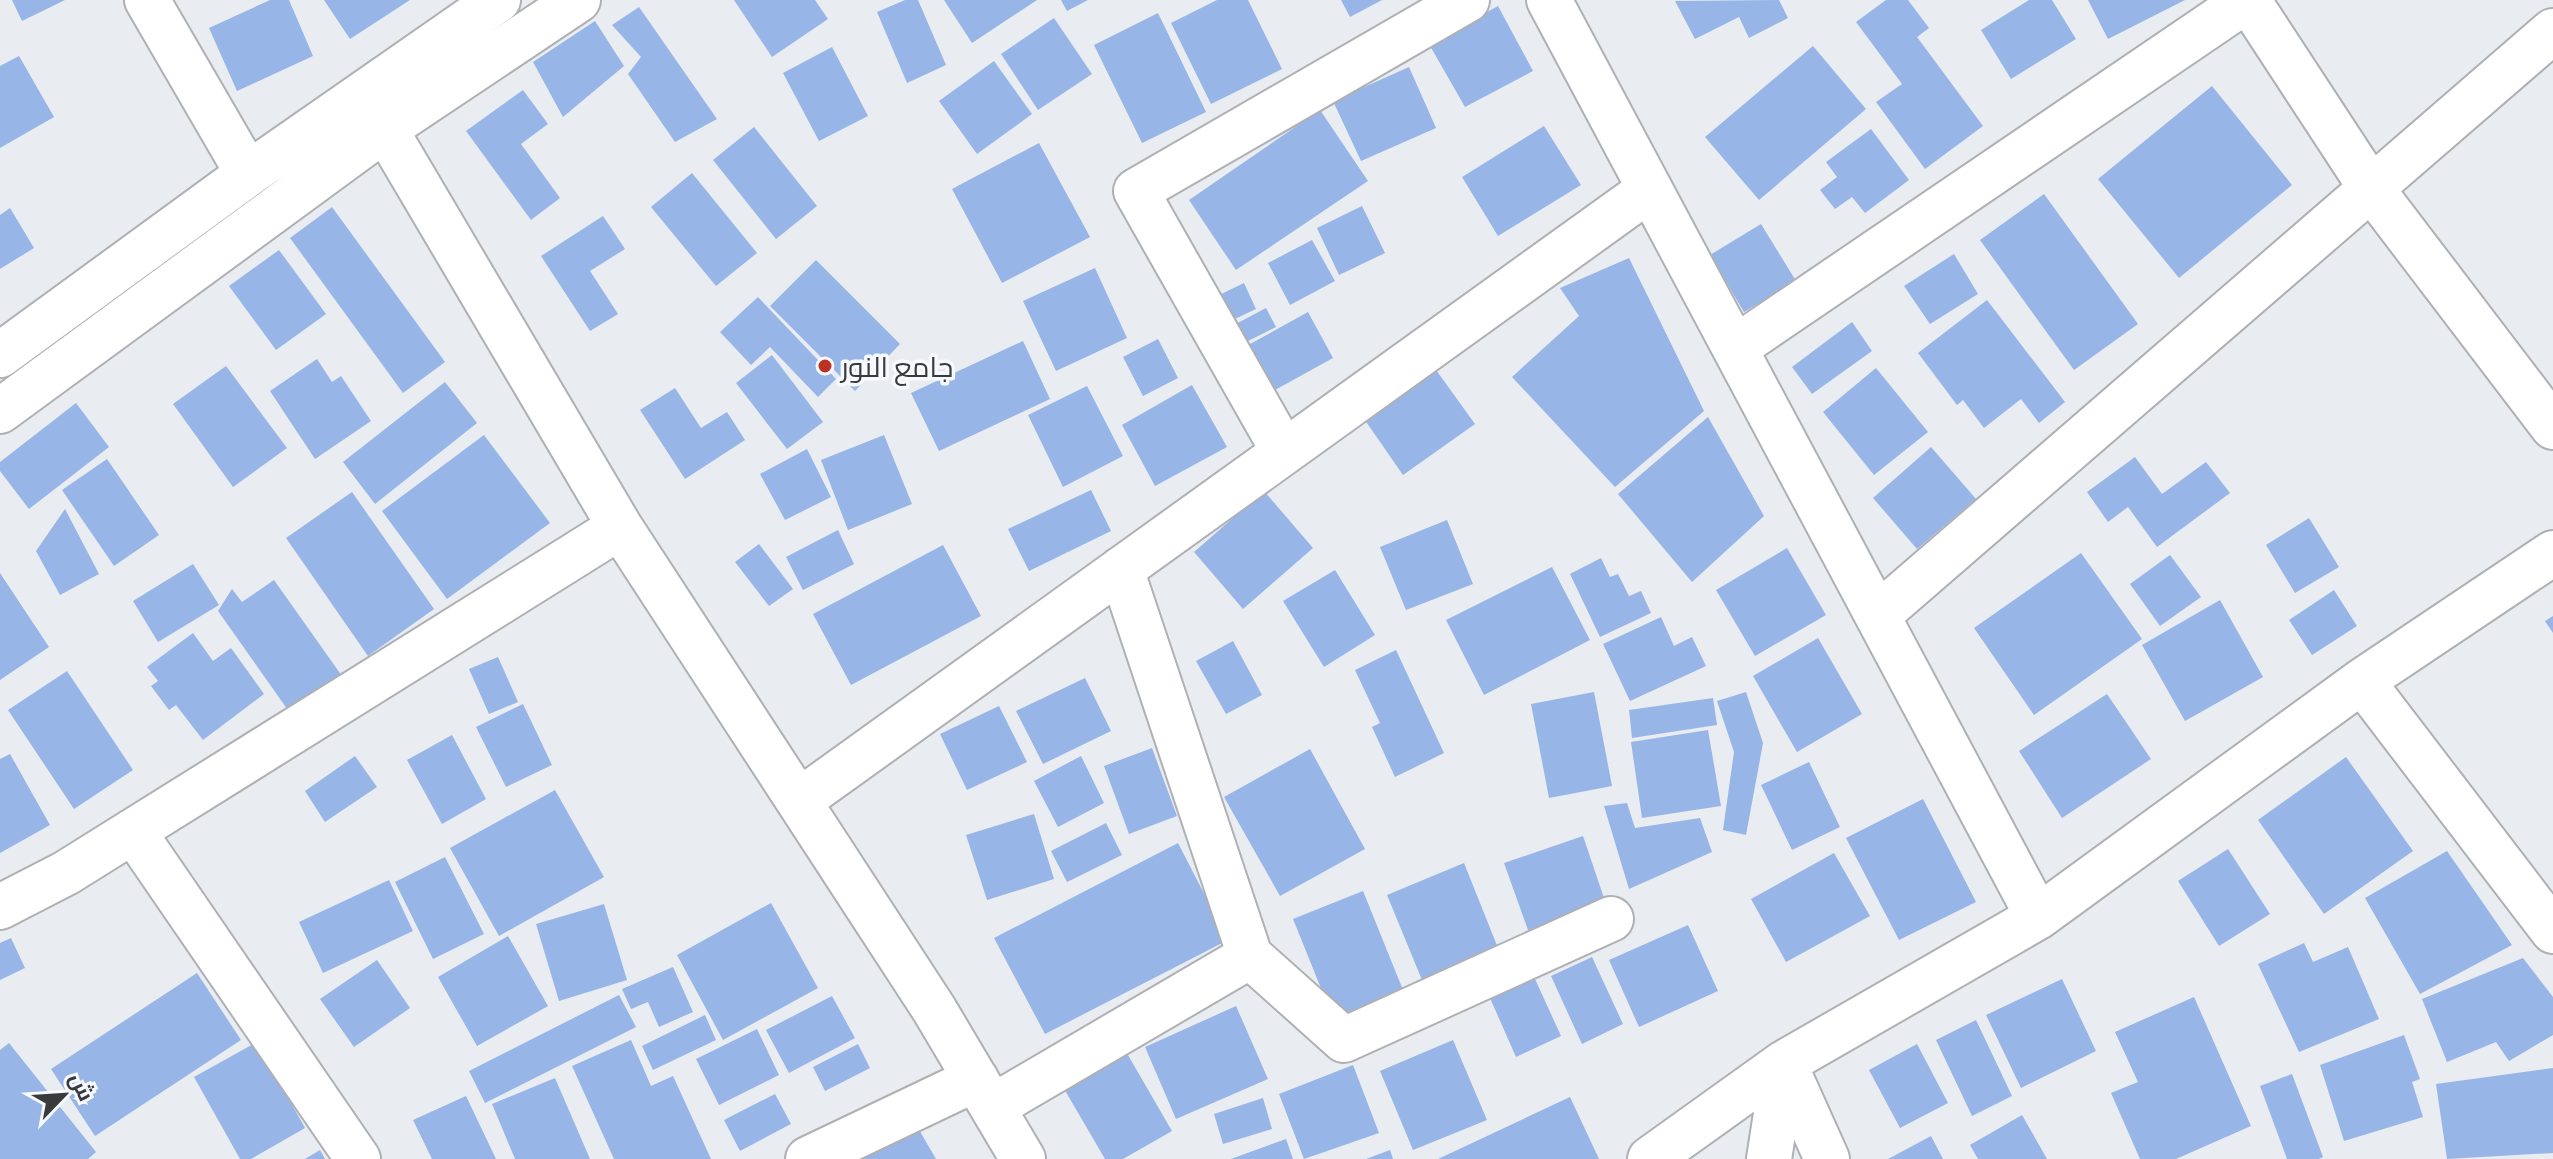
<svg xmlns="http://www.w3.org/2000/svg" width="2553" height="1159" font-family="'PT Sans Narrow',Cairo,sans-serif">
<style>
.building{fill:#97b5e7}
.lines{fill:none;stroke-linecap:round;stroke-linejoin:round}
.minor-casing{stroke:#aeb0b4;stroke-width:48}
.tertiary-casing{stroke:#aeb0b4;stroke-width:48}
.minor{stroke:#fff;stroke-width:44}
.tertiary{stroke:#fff;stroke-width:44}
.poi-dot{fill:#bd3024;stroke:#f6f9fd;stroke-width:3}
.labels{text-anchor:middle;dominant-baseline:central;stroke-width:7;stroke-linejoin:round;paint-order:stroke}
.poi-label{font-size:28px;fill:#393a3c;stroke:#f6f9fd;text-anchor:start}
</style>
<rect width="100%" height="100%" fill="#e9ecf0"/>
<path class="building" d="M12,0H65L22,21Z
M270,0H289L313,56L237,91L209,28Z
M324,0H410L350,39Z
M734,0H815L828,19L772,57Z
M905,0H918L946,65L907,83L877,12Z
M944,0H1037L972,43Z
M1061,0H1088L1067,11Z
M1217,0H1248L1282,69L1211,104L1171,23Z
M1341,0H1382L1350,17Z
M1779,0L1788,18L1749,38L1739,17L1695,39L1675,1Z
M1886,0H1908L1929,28L1917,37L1983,126L1925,169L1876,102L1902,84L1856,22Z
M2029,0H2052L2076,39L2011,79L1981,30Z
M2088,0H2185L2108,39Z
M1498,6L1533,71L1465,107L1429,44Z
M639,7L717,119L675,142L628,74L641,57L612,25Z
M1158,13L1206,112L1142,143L1094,45Z
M1054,18L1092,74L1038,110L1001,54Z
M595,21L624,66L563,117L533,62Z
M1813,46L1866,109L1759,200L1705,137Z
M832,47L868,116L819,141L783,73Z
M19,56L54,117L0,148V66Z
M994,61L1032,114L977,154L939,101Z
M1409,67L1436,128L1361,161L1333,101Z
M2212,86L2292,185L2179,278L2098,179Z
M523,90L548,124L521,144L560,198L531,220L466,131Z
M1320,110L1368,181L1236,270L1189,200Z
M1544,126L1581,185L1498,236L1462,177Z
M754,127L817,206L776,239L713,160Z
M1871,129L1909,180L1865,213L1852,197L1835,209L1820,190L1837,177L1826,162Z
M1039,143L1090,237L1002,283L952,189Z
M692,173L757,253L716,286L651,207Z
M2044,194L2138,324L2074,370L1980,240Z
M1362,206L1385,253L1339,275L1317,228Z
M332,207L445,362L403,393L290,238Z
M10,208L34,248L0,269V215Z
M603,216L625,249L590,271L618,314L590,331L541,256Z
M1761,224L1796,281L1744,312L1710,255Z
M1312,240L1335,281L1290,305L1268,263Z
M279,250L326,314L276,350L229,286Z
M1954,254L1978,294L1930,324L1904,286Z
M1629,258L1704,411L1615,487L1512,377L1579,316L1560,288Z
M816,260L900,344L855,391L770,306Z
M1095,268L1127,338L1056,371L1023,301Z
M1244,283L1256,309L1222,325L1211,299Z
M758,297L836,379L818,397L770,347L751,365L720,332Z
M1987,300L2065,402L2039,423L2021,399L1984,428L1963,400L1957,405L1918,353Z
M1266,308L1276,327L1242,344L1232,326Z
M1308,312L1333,358L1266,395L1241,349Z
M1852,322L1872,351L1812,394L1792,367Z
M1158,339L1178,378L1143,396L1123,357Z
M1023,341L1050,399L939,451L911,393Z
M772,355L823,422L787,449L736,383Z
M317,359L332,382L341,376L371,421L315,459L270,391Z
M1431,363L1475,424L1403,475L1360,413Z
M226,366L287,448L233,487L173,404Z
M1876,368L1928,432L1874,475L1823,412Z
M445,382L477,423L375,504L343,462Z
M1192,385L1227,447L1155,486L1122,425Z
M1087,386L1123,456L1063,487L1028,415Z
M675,388L701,428L727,412L745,440L685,479L640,410Z
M76,403L109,447L29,509L0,471V462Z
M1708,417L1764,516L1692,582L1618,494Z
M484,435L550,523L447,599L382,511Z
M884,435L912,504L848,530L821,460Z
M1931,447L1976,499L1917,549L1873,498Z
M807,449L831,497L785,520L760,474Z
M2135,457L2162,494L2206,462L2230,493L2157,547L2128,507L2108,522L2087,492Z
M107,459L159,535L114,566L62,490Z
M1091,490L1111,531L1029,571L1008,529Z
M1264,491L1313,548L1243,609L1194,552Z
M352,492L434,609L368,656L286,538Z
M65,509L99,574L60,595L36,551Z
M2309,518L2339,567L2295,593L2266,545Z
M1447,520L1473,584L1406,610L1380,547Z
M838,530L854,564L803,590L786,557Z
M759,544L793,589L769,606L735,562Z
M943,545L981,616L851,685L813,614Z
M1787,548L1826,615L1755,656L1716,590Z
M2081,553L2142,639L2034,715L1974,628Z
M2170,555L2201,597L2160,626L2130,584Z
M1601,558L1610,577L1618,574L1629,596L1641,591L1651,613L1600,637L1570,574Z
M193,564L219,605L158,642L133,601Z
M1552,567L1590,640L1484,695L1446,620Z
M1335,570L1375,635L1324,667L1283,601Z
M0,573L49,647L0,680Z
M274,580L342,676L290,713L218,611L232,589L242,602Z
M2334,590L2357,626L2312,655L2289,620Z
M2220,600L2263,677L2185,721L2142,645Z
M2553,616V633L2545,621Z
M1661,617L1674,646L1692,637L1706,666L1630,701L1603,644Z
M193,633L213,661L231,648L264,694L203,740L176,705L169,710L151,686L158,681L147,667Z
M1818,638L1862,714L1797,752L1753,676Z
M1233,641L1262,695L1226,714L1196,661Z
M1396,650L1444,753L1395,777L1372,727L1380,723L1355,670Z
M498,657L518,702L489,714L469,669Z
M67,671L133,770L74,809L8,710Z
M1085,678L1111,731L1043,764L1016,711Z
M1594,692L1612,786L1549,798L1531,704Z
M1746,692L1763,743L1746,835L1723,830L1734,752L1717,701Z
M2107,694L2151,759L2062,818L2019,751Z
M1713,698L1717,725L1632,738L1629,710Z
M523,704L552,765L506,787L476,727Z
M999,706L1027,762L967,790L940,734Z
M1708,730L1721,806L1642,818L1631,742Z
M452,735L486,799L442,824L407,760Z
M1152,748L1177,816L1129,834L1104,766Z
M1310,749L1365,849L1280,896L1224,797Z
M10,754L50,825L0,853V759Z
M355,756L377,787L325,822L305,791Z
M1081,756L1104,803L1058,827L1034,781Z
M2346,757L2413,851L2324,914L2258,820Z
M1809,762L1840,827L1792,850L1761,785Z
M555,790L604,877L499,936L450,848Z
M1923,799L1976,902L1899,940L1846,838Z
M1627,803L1635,828L1700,818L1712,852L1629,889L1604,806Z
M1034,814L1054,879L987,900L966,835Z
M1106,823L1122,855L1067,882L1051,851Z
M1583,836L1606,904L1528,930L1504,863Z
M1178,843L1228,940L1045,1034L994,938Z
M2228,849L2270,914L2219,946L2178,881Z
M2447,851L2512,945L2420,994L2365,898Z
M1834,853L1870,916L1786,962L1751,899Z
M445,857L484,934L433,959L395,882Z
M1464,863L1498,948L1422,980L1387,895Z
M389,880L413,931L323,973L299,922Z
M1363,891L1403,990L1333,1018L1293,919Z
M771,903L818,988L723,1040L677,955Z
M604,904L627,980L559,1001L536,924Z
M1688,925L1718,991L1639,1027L1609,960Z
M508,936L548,1006L477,1046L438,977Z
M11,938L25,968L0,980V943Z
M2304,943L2313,962L2348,947L2379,1019L2299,1052L2258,964Z
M1592,957L1623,1024L1582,1044L1551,976Z
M2523,958L2553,997V1035L2509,1061L2496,1042L2447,1062L2422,999Z
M377,960L410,1008L354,1047L320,999Z
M673,967L693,1012L659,1027L648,1002L631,1009L622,989Z
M197,973L241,1040L95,1136L51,1069Z
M1535,979L1561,1036L1516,1057L1490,998Z
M2062,979L2096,1051L2021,1088L1986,1015Z
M619,995L636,1027L485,1103L469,1071Z
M832,996L855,1038L789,1073L766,1030Z
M2194,997L2251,1126L2176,1159H2140L2111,1093L2138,1082L2115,1032Z
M1236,1006L1268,1079L1176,1119L1145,1047Z
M705,1015L716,1040L653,1070L642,1046Z
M1976,1020L2012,1096L1972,1116L1936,1040Z
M757,1029L779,1075L719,1105L696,1059Z
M2404,1035L2420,1079L2412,1082L2423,1117L2344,1141L2320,1065Z
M631,1040L651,1086L673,1076L711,1159H614L572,1066Z
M1453,1040L1487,1120L1413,1150L1380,1071Z
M257,1042L305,1128L251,1159H240L194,1077Z
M9,1043L96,1152L88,1159H0V1050Z
M858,1044L870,1068L825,1091L813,1067Z
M1917,1044L1948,1103L1900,1128L1869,1070Z
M1125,1050L1172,1131L1123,1159H1105L1063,1087Z
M1353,1065L1379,1133L1304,1159L1279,1094Z
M2553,1068V1153L2447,1159L2436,1084Z
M2292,1074L2323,1157L2319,1159H2287L2260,1086Z
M555,1078L590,1159H515L492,1104Z
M775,1094L791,1124L740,1151L724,1120Z
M466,1096L496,1159H432L413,1120Z
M1570,1097L1599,1159H1438Z
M1263,1098L1272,1129L1223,1144L1214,1114Z
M2022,1115L2047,1159H1978L1970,1145Z
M918,1128L936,1159H862Z
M1931,1136L1943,1159H1888Z
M1286,1139L1293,1159H1231Z
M320,1150L325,1159H305Z
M1390,1150L1393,1159H1366Z"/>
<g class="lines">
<defs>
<path id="minor" d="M147,0L248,174
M1549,0L2038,917
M2248,0L2371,188L2553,427
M385,129L620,527L934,1009L1023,1159
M1735,348L2247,0
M1284,452L1136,191L1467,0
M1878,615L2553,31
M2362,681L2553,931
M799,801L1650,189
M133,831L358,1159
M0,907L66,873L620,527
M1250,956L1344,1040L1611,919
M1784,1063L1827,1159
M992,1107L1250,956L1121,569
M808,1159L976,1079
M1650,1159L1784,1063L2038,917L2362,681L2553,553
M1769,1159L1784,1063"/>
<path id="tertiary" d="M0,355L248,174L498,0
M0,411L385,129L578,0"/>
</defs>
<use href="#minor" class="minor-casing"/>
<use href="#tertiary" class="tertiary-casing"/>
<use href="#minor" class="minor"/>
<use href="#tertiary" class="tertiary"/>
</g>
<circle class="poi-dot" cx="825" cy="366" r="8"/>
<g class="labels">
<g class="poi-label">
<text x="841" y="366">جامع النور</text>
</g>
</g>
<g transform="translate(64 1095) rotate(65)" stroke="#f6f9fd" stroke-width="6" paint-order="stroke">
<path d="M0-6L14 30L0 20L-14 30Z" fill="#393a3c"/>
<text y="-12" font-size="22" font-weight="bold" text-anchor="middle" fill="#393a3c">ش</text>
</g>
</svg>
